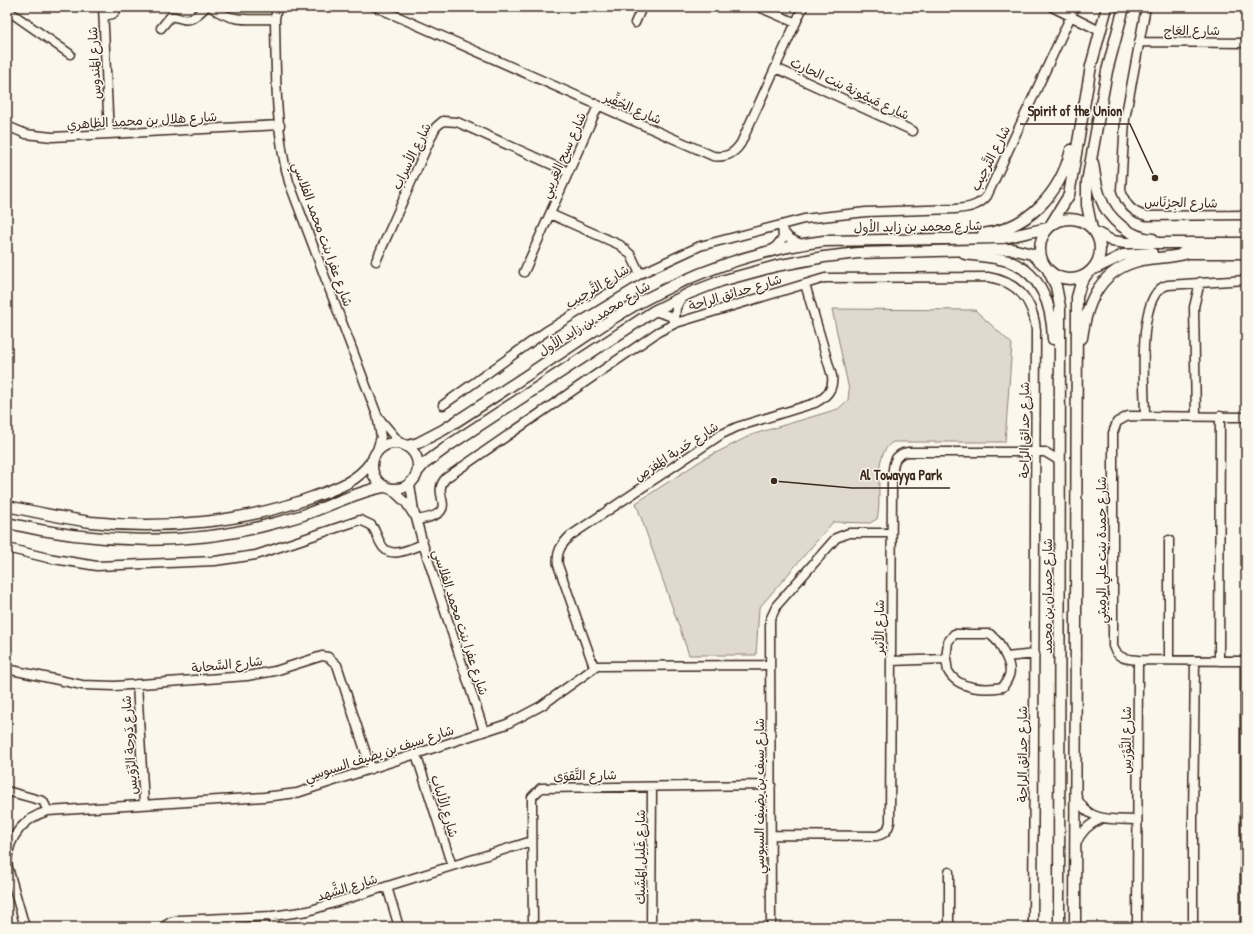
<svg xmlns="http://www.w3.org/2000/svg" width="1253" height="934" font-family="'Patrick Hand','Playpen Sans Arabic',sans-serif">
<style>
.green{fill:#dfd9ce;stroke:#8d8276}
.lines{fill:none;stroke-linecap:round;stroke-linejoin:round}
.minor-casing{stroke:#3b2a1e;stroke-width:11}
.major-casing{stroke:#3b2a1e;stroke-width:13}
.minor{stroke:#fbf7ec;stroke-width:8}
.major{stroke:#fbf7ec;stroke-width:10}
.labels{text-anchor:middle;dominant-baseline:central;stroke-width:3;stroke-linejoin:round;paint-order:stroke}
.street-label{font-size:13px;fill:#3b2a1e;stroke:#fbf7ec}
.leader{fill:none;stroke:#3b2a1e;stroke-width:1.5}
.callout-dot{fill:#3b2a1e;stroke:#fbf7ec;stroke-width:1.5}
.callout-label{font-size:14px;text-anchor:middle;font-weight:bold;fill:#3b2a1e;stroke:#fbf7ec;stroke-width:3;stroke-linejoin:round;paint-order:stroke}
</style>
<rect width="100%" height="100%" fill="#fbf7ec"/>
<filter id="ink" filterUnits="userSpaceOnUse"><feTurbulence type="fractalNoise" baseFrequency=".025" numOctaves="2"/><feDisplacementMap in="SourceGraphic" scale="8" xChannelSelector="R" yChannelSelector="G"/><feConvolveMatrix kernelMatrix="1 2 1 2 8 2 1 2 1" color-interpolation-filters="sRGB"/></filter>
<g filter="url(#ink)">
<path class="green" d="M832,309L975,310L1012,344L1005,442H893C871,455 883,496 877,519L870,523L833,522L759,608L756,655H689L636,503L702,460L751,435L838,409L848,400L849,390Z"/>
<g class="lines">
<defs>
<path id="minor" d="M103,7L109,134
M211,7C232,23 250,19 275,19
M277,7L275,19C276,72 275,131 289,182L377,415L381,437L377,450
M376,7L713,156C726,158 734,154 741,143L803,7
M759,7L796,23
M1052,7L1100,31
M1146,7L1125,119L1121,190C1125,204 1132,213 1147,216L1246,215
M7,10L70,54
M104,16L113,14L119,7
M635,23L642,7
M161,28L170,17C175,16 177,18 183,19C192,22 200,12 206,7
M1139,42L1246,43
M776,68L913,131
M7,126L26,134L52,137L280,125
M550,214L620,245L631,255L640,274
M783,231L789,238L801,244
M771,252L783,238L782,225
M376,261L433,133L436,127L443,121L457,122L568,172
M524,272L598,106
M654,311L670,316L676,323
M675,320L676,308L681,298
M443,405L545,332L640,274L700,246L804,219L866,212L955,209C968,208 979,206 987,196L1075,7
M1145,416C1145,390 1135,291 1168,285L1246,280
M1196,416L1194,307L1200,282
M378,417L400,443
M1246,417L1128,416L1117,422L1113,433V646C1117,659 1127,659 1138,660L1246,661
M410,484L414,511L423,544L484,731
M391,489L406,503L413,514
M417,520C465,512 428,496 446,478L658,332L676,323L825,278L988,277C1018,282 1033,300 1036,330L1033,927
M1169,540V660
M7,548L48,558L97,566L215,561L256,555L360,520L371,525C376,530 377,538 381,544C389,561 411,548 423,544
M946,659C947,662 947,668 948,671C958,690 986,690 1003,687C1011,675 1012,670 1006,657
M891,661L946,659L948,642L954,634H990L999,643L1006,657L1035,654
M1219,661L1220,416
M594,667L558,565C556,552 561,545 570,536L722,434L737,427L815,403C826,397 834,390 832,376L805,284
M7,669L82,685L115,686L247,676L275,671L322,656L328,657L337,665L371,769
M137,684L144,804
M416,754L452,866
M7,791L43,801L48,811
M1076,795C1086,823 1113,819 1137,820
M771,835L876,836C885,834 888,831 890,822L892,481C893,467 892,454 908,452H1045L1060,461
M1076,844C1081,831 1089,824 1101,819
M7,861C9,836 24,818 48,811L264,797L297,793L507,724L541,706L597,666L769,665
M7,864L25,927
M387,887L399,927
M272,916L276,927
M163,927L171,922L179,920L272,916L308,911L532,841
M533,927L532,803V797L541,788L771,785
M651,927L652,787
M771,927L770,620L777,605L836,538L849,533H891
M949,927V872
M1137,927L1138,660
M1193,927V820L1195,661
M1245,927V661"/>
<path id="major" d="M1093,163C1095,175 1096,188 1101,199C1108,219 1131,238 1153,239
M1040 249a30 30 0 1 1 60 0a30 30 0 1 1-60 0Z
M1050,226L1069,195L1091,66L1107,7
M1092,229L1087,205V182L1107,71L1124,7
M1095,232L1112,241L1126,243H1246
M983,234C1028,228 1060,194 1071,150
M1182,253H1246
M965,254C979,256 995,257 1008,261C1042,273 1052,307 1053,339
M1047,268L1056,286L1060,307L1059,927
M1094,269L1123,255L1152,253
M1082,338C1087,300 1101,269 1142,260C1157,257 1173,258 1188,253
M372 466a23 23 0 1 1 46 0a23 23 0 1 1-46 0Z
M407,446L418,443L443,430C484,404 524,377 565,350C591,333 616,315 644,300C700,270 761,249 824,241L1003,238L1048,228
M418,471L424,464L451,444L654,311L690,293L721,281L776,266L824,257L858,253L1012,249L1032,254L1045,266
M7,506C35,512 63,518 91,522C163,530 245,522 313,497C335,489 357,482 371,462
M7,523C91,543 187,547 271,524C283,521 295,518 306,514C332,505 356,492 383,487
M1075,927L1077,297L1081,283L1087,274"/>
</defs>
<use href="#minor" class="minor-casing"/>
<use href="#major" class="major-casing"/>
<use href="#minor" class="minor"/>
<use href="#major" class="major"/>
</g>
</g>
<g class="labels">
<g class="street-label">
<text x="1192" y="30">شارع العَاج</text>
<text transform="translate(94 63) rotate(-93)">شارع المَندوس</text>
<text transform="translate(850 88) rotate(25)">شارع مَيمُونة بنت الحارِث</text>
<text transform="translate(633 108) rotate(23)">شارع الجُفِّير</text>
<text transform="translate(142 120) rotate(-3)">شارع هلال بن محمد الظاهري</text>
<text transform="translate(563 155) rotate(-66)">شارع سيح العَريبي</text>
<text transform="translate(411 156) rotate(-64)">شارع الأسراب</text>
<text transform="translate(990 158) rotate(-63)">شارع التَّرحِيب</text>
<text transform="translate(1181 202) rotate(1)">شارع الجِرْنَاس</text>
<text transform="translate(918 226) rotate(-1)">شارع محمد بن زايد الأول</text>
<text transform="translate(323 234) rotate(70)">شارع عفرا بنت محمد الفلاسي</text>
<text transform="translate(597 286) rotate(-31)">شارع التَّرحِيب</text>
<text transform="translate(735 292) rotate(-17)">شارع حدائق الراحة</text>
<text transform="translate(594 318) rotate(-32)">شارع محمد بن زايد الأول</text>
<text transform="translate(1024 430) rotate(-90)">شارع حدائق الراحة</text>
<text transform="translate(676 451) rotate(-33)">شارع حَدبة المَفرَص</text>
<text transform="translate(1101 550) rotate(-90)">شارع حمدة بنت علي الرميثي</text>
<text transform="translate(1047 596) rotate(-90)">شارع حمدان بن محمد</text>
<text transform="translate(461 622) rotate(72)">شارع عفرا بنت محمد الفلاسي</text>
<text transform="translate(879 627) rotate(-90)">شارع الأثير</text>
<text transform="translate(227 664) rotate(-6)">شارع السَّحابة</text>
<text transform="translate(1126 740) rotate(-90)">شارع النَّوْرَس</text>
<text transform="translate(129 745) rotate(-94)">شارع دَوحة الرِّوَيس</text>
<text transform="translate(379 753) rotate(-18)">شارع سيف بن يضيف السبوسي</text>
<text transform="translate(1022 754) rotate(-90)">شارع حدائق الراحة</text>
<text transform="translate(585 775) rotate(-1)">شارع التَّقوَى</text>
<text transform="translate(759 796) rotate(-90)">شارع سيف بن يضيف السبوسي</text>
<text transform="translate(445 806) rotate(73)">شارع الألباب</text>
<text transform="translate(640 857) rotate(-90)">شارع غَلِيل المُشَيك</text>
<text transform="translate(347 887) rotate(-17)">شارع الشَّهد</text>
</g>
</g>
<path class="leader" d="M1155 178L1130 124H1020M774 481L852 488H950"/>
<g class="callout-dot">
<circle cx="1155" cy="178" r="4"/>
<circle cx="774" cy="481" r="4"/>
</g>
<g class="callout-label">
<text x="1075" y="116">Spirit of the Union</text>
<text x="901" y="480">Al Towayya Park</text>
</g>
<rect width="1253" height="934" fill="none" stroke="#fbf7ec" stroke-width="24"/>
<rect x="12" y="12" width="1229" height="910" fill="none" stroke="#3b2a1e" stroke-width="1.5" filter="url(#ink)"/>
</svg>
